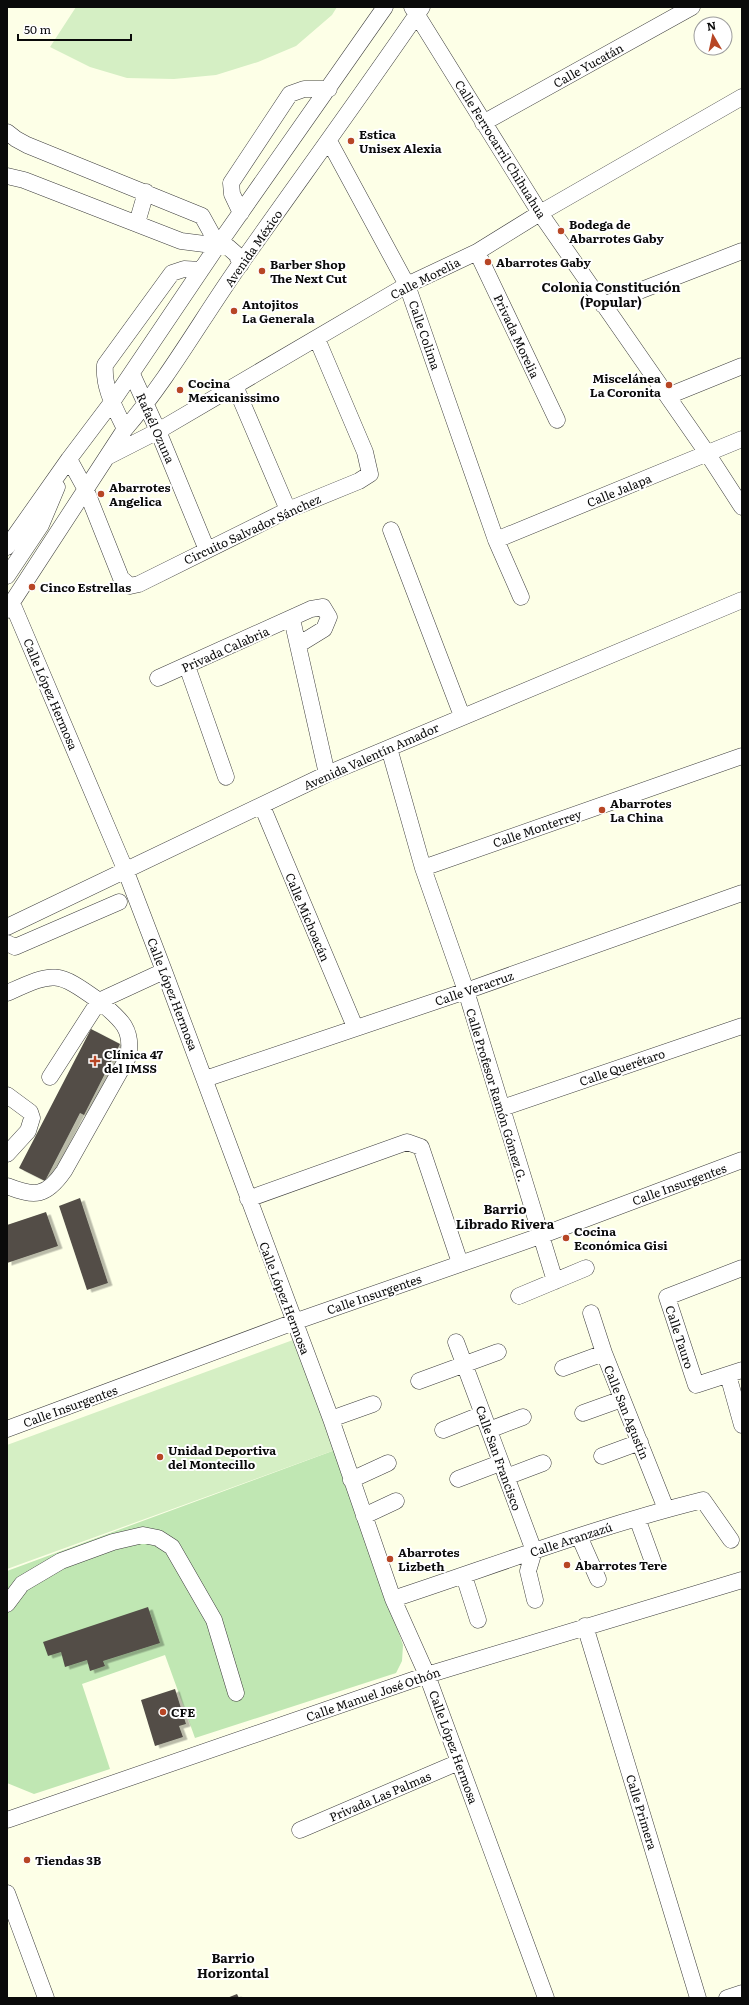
<svg xmlns="http://www.w3.org/2000/svg" width="749" height="2005" font-family="Literata,serif">
<style>
.green{fill:#c0e7b3}
.pitch{fill:#d5efc4}
.building{fill:#524e47;filter:url(#shadow)}
.lines{fill:none;stroke-linecap:round;stroke-linejoin:round}
.minor-casing{stroke:#3d3d3d;stroke-width:17}
.minor{stroke:#fff;stroke-width:16}
.poi-dot{fill:#b74625;stroke:#fff;stroke-width:1.5}
.labels{text-anchor:middle;dominant-baseline:central;stroke-width:4;stroke-linejoin:round;paint-order:stroke}
.street-label{font-size:12px;fill:#0a0a0a;stroke:#fff}
.poi-label{font-size:12px;font-weight:bold;fill:#0a0a0a;stroke:#fff;text-anchor:start}
.neighbourhood-label{font-size:13px;font-weight:bold;fill:#0a0a0a;stroke:#fff}
</style>
<defs>
<filter id="shadow"><feDropShadow dx="4.5" dy="2.5" stdDeviation="0" flood-color="#0004"/></filter>
</defs>
<rect width="100%" height="100%" fill="#fdffe7"/>
<path class="green" d="M335,1450L403,1645L402,1661L396,1673L195,1738L165,1655L82,1684L110,1769L34,1794L7,1783V1571Z"/>
<path class="pitch" d="M76,7H337L332,15L296,46L258,62L216,75L174,79L127,78L90,67L50,47Z
M293,1340L335,1450L7,1569V1445Z"/>
<path class="building" d="M91,1029L120,1044L84,1115L80,1113L45,1181L19,1168Z
M80,1198L108,1283L87,1290L59,1206Z
M46,1212L58,1246L7,1263V1225Z
M148,1607L160,1643L103,1661L105,1666L90,1671L87,1660L65,1667L61,1652L48,1656L43,1642Z
M175,1689L186,1724L179,1726L183,1737L155,1746L141,1700Z
M237,1994L239,1998H227Z"/>
<g class="lines">
<defs>
<path id="minor" d="M412,7L540,213L707,453L742,507
M483,123L692,7
M7,132L16,139L27,145L202,216L218,245
M329,141L407,285L496,540L521,597
M7,176L24,180L181,241L228,247L236,254L241,264
M241,213L232,194L231,183L290,94L304,89H329
M137,223L146,192
M477,252L557,420
M603,305L742,251
M132,374L158,431L207,550
M235,386L288,510
M668,396L742,366
M125,429C115,408 103,388 105,365L172,273L184,269L201,270
M107,457L158,431L407,285L477,252L540,213L742,97
M69,459L86,490L121,578L130,586L139,584L288,510L359,481L370,474L365,452L317,339
M391,530L462,716
M496,540L742,439
M7,547L69,459L112,402L218,245L385,7
M7,576L41,525L57,487
M12,603L125,869L164,971L331,1419L393,1599L427,1675L546,1998
M7,610L125,429C169,378 202,318 241,263C301,178 363,93 422,7
M292,619L327,774
M187,666L226,777
M158,678L311,609L323,607L329,617L324,629L298,645
M389,748L423,868L466,991L555,1281
M262,806L355,1027
M423,868L742,756
M7,927L327,774L742,600
M7,943L15,947L119,902
M7,993C54,972 56,970 99,1001L50,1077
M205,1079L466,991L742,893
M7,1095L30,1112L32,1118L28,1131L7,1154
M502,1108L742,1026
M7,1186C35,1197 46,1197 64,1171L128,1057C134,1028 119,1018 99,1001L164,971
M248,1199L407,1142L421,1147L460,1263
M742,1268L667,1297L696,1385L742,1370
M519,1296L586,1268
M591,1313L604,1353L666,1509
M456,1342L534,1551L528,1571L535,1600
M563,1368L604,1353
M728,1375L742,1425
M419,1381L498,1352
M583,1413L622,1399
M331,1419L373,1404
M7,1429L294,1322L540,1236L742,1160
M443,1430L483,1414
M489,1430L523,1417
M602,1456L640,1442
M506,1477L543,1463
M458,1479L500,1463
M351,1480L388,1463
M364,1516L396,1501
M637,1518L653,1562
M579,1536L598,1579
M464,1576L478,1620
M393,1599C496,1565 598,1526 703,1500L731,1540
M7,1604L22,1584L61,1561L113,1542L143,1535L158,1538L172,1547L214,1620L236,1693
M585,1626L698,1998
M7,1820L427,1675L742,1580
M300,1830L459,1762
M7,1893L46,1998
M727,1998L742,1993"/>
</defs>
<use href="#minor" class="minor-casing"/>
<use href="#minor" class="minor"/>
</g>
<g class="poi-dot">
<circle cx="351" cy="141" r="4"/>
<circle cx="561" cy="231" r="4"/>
<circle cx="488" cy="262" r="4"/>
<circle cx="262" cy="271" r="4"/>
<circle cx="234" cy="311" r="4"/>
<circle cx="669" cy="385" r="4"/>
<circle cx="180" cy="390" r="4"/>
<circle cx="101" cy="494" r="4"/>
<circle cx="32" cy="587" r="4"/>
<circle cx="602" cy="810" r="4"/>
<path d="M93 1055h4v4h4v4h-4v4h-4v-4h-4v-4h4z"/>
<circle cx="566" cy="1238" r="4"/>
<circle cx="160" cy="1457" r="4"/>
<circle cx="390" cy="1559" r="4"/>
<circle cx="567" cy="1565" r="4"/>
<circle cx="163" cy="1712" r="4"/>
<circle cx="27" cy="1860" r="4"/>
</g>
<g class="labels">
<g class="street-label">
<text transform="translate(588 65) rotate(-29)">Calle Yucatán</text>
<text transform="translate(501 149) rotate(58)">Calle Ferrocarril Chihuahua</text>
<text transform="translate(253 248) rotate(-55)">Avenida México</text>
<text transform="translate(425 278) rotate(-27)">Calle Morelia</text>
<text transform="translate(425 335) rotate(71)">Calle Colima</text>
<text transform="translate(517 336) rotate(65)">Privada Morelia</text>
<text transform="translate(156 428) rotate(66)">Rafaél Ozuna</text>
<text transform="translate(619 490) rotate(-22)">Calle Jalapa</text>
<text transform="translate(252 529) rotate(-25)">Circuito Salvador Sánchez</text>
<text transform="translate(225 649) rotate(-24)">Privada Calabria</text>
<text transform="translate(51 694) rotate(67)">Calle López Hermosa</text>
<text transform="translate(371 756) rotate(-24)">Avenida Valentín Amador</text>
<text transform="translate(537 828) rotate(-19)">Calle Monterrey</text>
<text transform="translate(308 917) rotate(67)">Calle Michoacán</text>
<text transform="translate(474 988) rotate(-19)">Calle Veracruz</text>
<text transform="translate(173 994) rotate(69)">Calle López Hermosa</text>
<text transform="translate(622 1067) rotate(-19)">Calle Querétaro</text>
<text transform="translate(497 1095) rotate(73)">Calle Profesor Ramón Gómez G.</text>
<text transform="translate(679 1184) rotate(-20)">Calle Insurgentes</text>
<text transform="translate(374 1294) rotate(-19)">Calle Insurgentes</text>
<text transform="translate(285 1298) rotate(69)">Calle López Hermosa</text>
<text transform="translate(680 1337) rotate(72)">Calle Tauro</text>
<text transform="translate(70 1406) rotate(-20)">Calle Insurgentes</text>
<text transform="translate(627 1412) rotate(68)">Calle San Agustín</text>
<text transform="translate(499 1458) rotate(70)">Calle San Francisco</text>
<text transform="translate(571 1539) rotate(-18)">Calle Aranzazú</text>
<text transform="translate(373 1694) rotate(-19)">Calle Manuel José Othón</text>
<text transform="translate(454 1747) rotate(70)">Calle López Hermosa</text>
<text transform="translate(380 1796) rotate(-23)">Privada Las Palmas</text>
<text transform="translate(642 1812) rotate(73)">Calle Primera</text>
</g>
<g class="poi-label">
<text x="359" y="134">Estica<tspan x="359" dy="14">Unisex Alexia</tspan></text>
<text x="569" y="224">Bodega de<tspan x="569" dy="14">Abarrotes Gaby</tspan></text>
<text x="496" y="262">Abarrotes Gaby</text>
<text x="270" y="264">Barber Shop<tspan x="270" dy="14">The Next Cut</tspan></text>
<text x="242" y="304">Antojitos<tspan x="242" dy="14">La Generala</tspan></text>
<text x="661" y="378" text-anchor="end">Miscelánea<tspan x="661" dy="14">La Coronita</tspan></text>
<text x="188" y="383">Cocina<tspan x="188" dy="14">Mexicanissimo</tspan></text>
<text x="109" y="487">Abarrotes<tspan x="109" dy="14">Angelica</tspan></text>
<text x="40" y="587">Cinco Estrellas</text>
<text x="610" y="803">Abarrotes<tspan x="610" dy="14">La China</tspan></text>
<text x="104" y="1054">Clínica 47<tspan x="104" dy="14">del IMSS</tspan></text>
<text x="574" y="1231">Cocina<tspan x="574" dy="14">Económica Gisi</tspan></text>
<text x="168" y="1450">Unidad Deportiva<tspan x="168" dy="14">del Montecillo</tspan></text>
<text x="398" y="1552">Abarrotes<tspan x="398" dy="14">Lizbeth</tspan></text>
<text x="575" y="1565">Abarrotes Tere</text>
<text x="171" y="1712">CFE</text>
<text x="35" y="1860">Tiendas 3B</text>
</g>
<g class="neighbourhood-label">
<text x="611" y="286">Colonia Constitución<tspan x="611" dy="15">(Popular)</tspan></text>
<text x="505" y="1208">Barrio<tspan x="505" dy="15">Librado Rivera</tspan></text>
<text x="233" y="1957">Barrio<tspan x="233" dy="15">Horizontal</tspan></text>
</g>
</g>
<rect width="749" height="2005" fill="none" stroke="#0a0a0a" stroke-width="16"/>
<g transform="translate(713 36) rotate(351)"><circle r="19" fill="#ffffff" stroke="#9d9d9d"/>
<path d="M0-3L7 15L0 10L-7 15Z" fill="#b74625"/>
<text y="-6" font-size="11" font-weight="bold" text-anchor="middle" fill="#0a0a0a">N</text>
</g>
<path d="M18 34v6h113v-6" fill="none" stroke="#0a0a0a" stroke-width="2"/>
<text x="24" y="34" font-size="12" fill="#0a0a0a" stroke="#ffffff" stroke-width="3" paint-order="stroke">50 m</text>
</svg>
